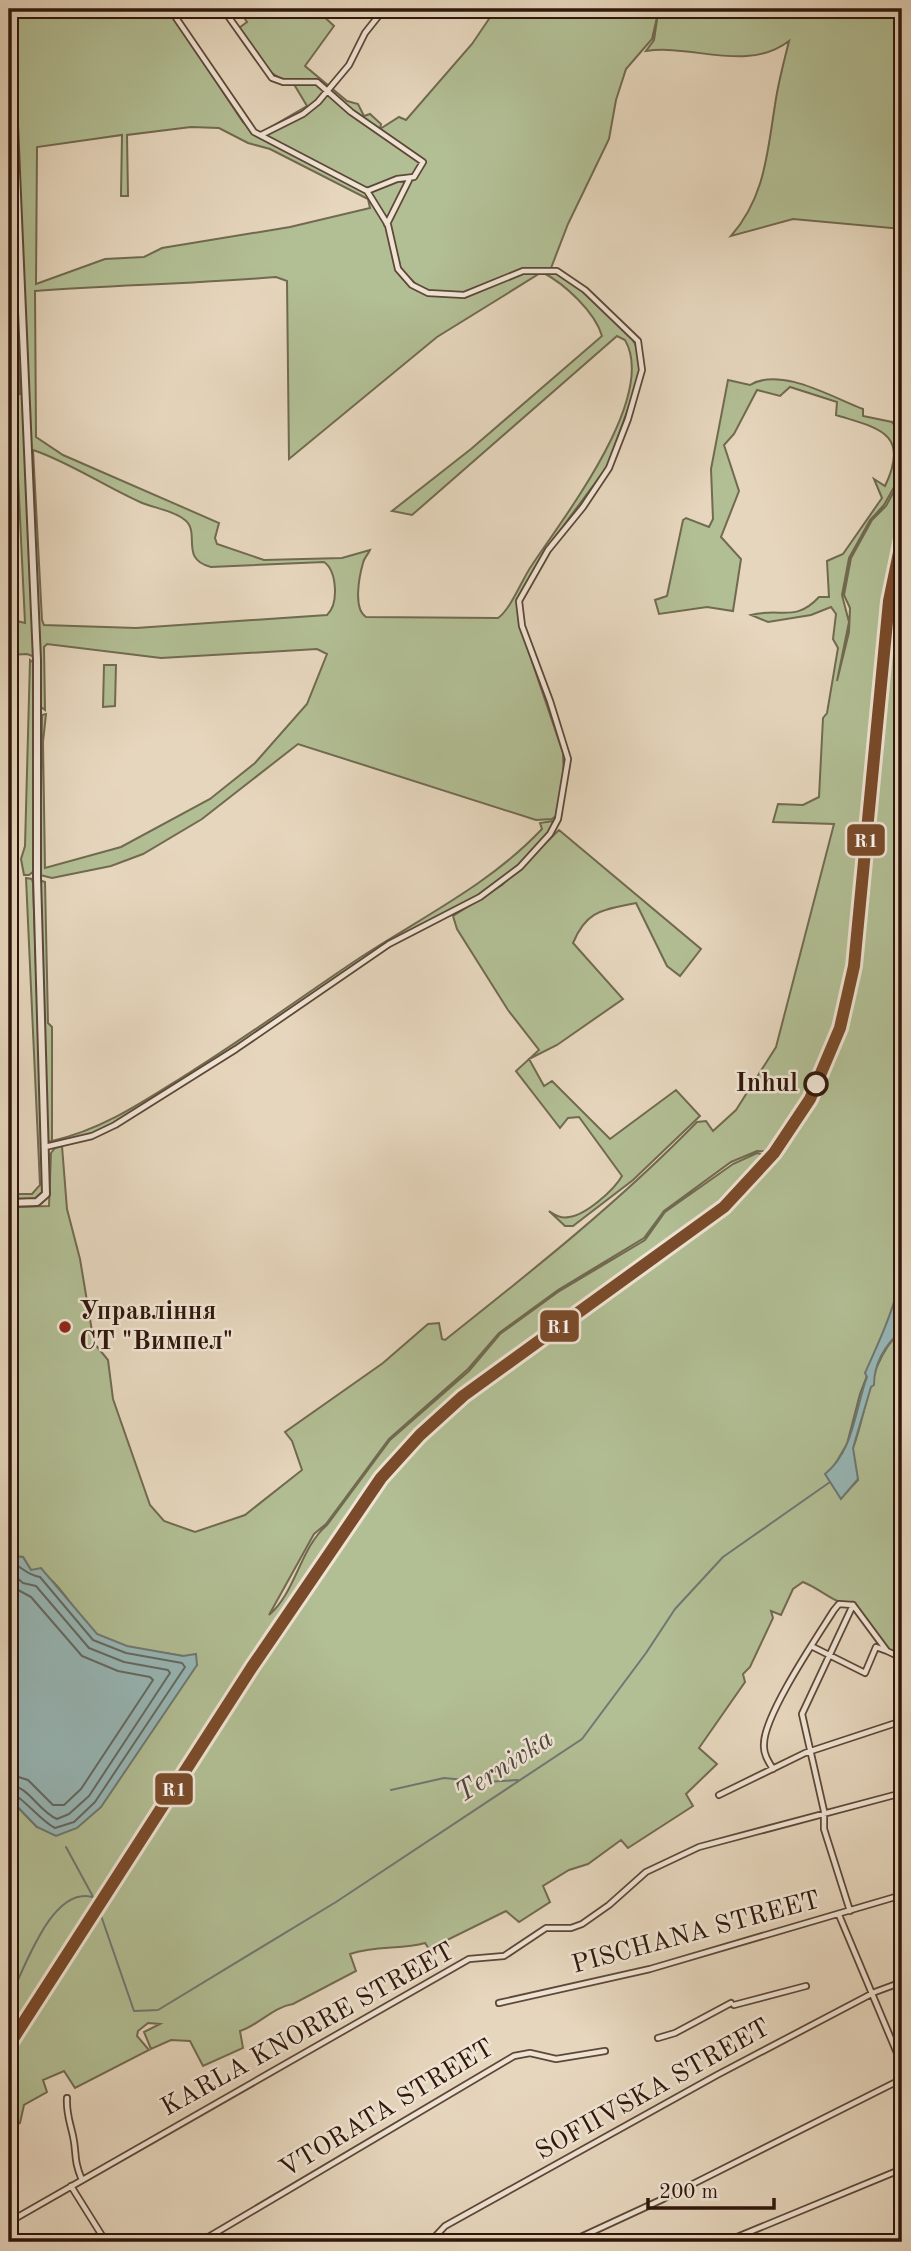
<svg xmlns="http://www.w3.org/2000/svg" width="911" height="2251" font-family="'Old Standard TT',serif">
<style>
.green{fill:#b2be94;stroke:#716a50;stroke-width:2;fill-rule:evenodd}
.water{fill:#97b8b8;stroke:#6e7873;stroke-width:2}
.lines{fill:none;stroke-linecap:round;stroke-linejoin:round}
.shore{stroke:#646862;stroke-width:2}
.stream{stroke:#6e7873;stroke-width:2}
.minor-casing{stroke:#5e4738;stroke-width:8}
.tertiary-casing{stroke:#5e4738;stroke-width:10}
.minor{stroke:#efe4d4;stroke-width:4.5}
.tertiary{stroke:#efe4d4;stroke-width:6}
.rail-1-casing{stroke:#efe4d4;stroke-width:18}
.rail-1{stroke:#7a4b2a;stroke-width:12}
.stop-dot{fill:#efe4d4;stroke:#30170b;stroke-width:3.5}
.poi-dot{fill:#8f2418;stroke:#efe4d4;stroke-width:2.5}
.labels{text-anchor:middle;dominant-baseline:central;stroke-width:5;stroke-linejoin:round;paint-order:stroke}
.stop-label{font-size:26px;font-weight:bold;fill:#30170b;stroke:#efe4d4;text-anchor:end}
.poi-label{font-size:26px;font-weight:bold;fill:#30170b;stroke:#efe4d4;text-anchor:start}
.street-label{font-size:26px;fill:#30170b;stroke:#efe4d4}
.water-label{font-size:28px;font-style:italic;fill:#4f473f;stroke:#efe4d4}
.line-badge{stroke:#efe4d4;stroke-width:2.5}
.badge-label{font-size:19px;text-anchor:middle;font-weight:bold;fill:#fff}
</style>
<rect width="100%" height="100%" fill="#e6d6bd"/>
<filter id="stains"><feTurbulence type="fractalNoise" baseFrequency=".00286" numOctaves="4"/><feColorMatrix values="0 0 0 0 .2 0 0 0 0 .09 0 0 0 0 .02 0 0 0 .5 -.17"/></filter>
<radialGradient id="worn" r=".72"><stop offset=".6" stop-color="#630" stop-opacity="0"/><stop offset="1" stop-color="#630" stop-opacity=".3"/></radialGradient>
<path class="green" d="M11,9H168L243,122L257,135L307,106L292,81C265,79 253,49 239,28L247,22L243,16L253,9H323L320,13L334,26L305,66L347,101L358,104L364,116L370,114L381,124L380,129L399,117L406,120L472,44L493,13L488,9H902V229L793,219L731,236C765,197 767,154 775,105C778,83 784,62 789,41C747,73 693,44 646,51L654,40L658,13L652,39L626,69L616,100L609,139L568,224L551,268L522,270L464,294L422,290L399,268L390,228L373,197L371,199L387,226L397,269L420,291L464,296L523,271L557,272L602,306L631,336L638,350L640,369L634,392L607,467L547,548L517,601L520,626L563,753L564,780L557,815L552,819L536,820L298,744L202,819L143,854L111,866L52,878L40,875L42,715L46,714L43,742L45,868L121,847L210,799L255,763L307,704L327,654L317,649L161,658L47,644L44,647L45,710L41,707ZM191,127L219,128L248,143L270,149L368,199L370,208L290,227L162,248L144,257L105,259L36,284L37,147L122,135L121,196H128L127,135ZM542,272C565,284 595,312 602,336L471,449L392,511L412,515L617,336L625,340C658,397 563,518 532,565C522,579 511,609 498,618L366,617C353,609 359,577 363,563C364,558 369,553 370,550L342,558L264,560L217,544L215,538L219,523L63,455L36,437L35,291C115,285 195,284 276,277L287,281L289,459L437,337ZM33,450C69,462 104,486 140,502C153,508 173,510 185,520C201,533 179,559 211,567L324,562C337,571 339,604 327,615L136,628L44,625L42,620Z
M9,60L20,324H11L12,167L9,165Z
M20,327L35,657L27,654L9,655V619L25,623L17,455L9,443V395L20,394L17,328Z
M728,380L750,385C781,366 833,398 863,409V416L892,422L902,434V473L884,505L870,520L849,558L842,595L849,622L837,681L849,632L850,608L844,595L851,558L872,520L886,506L902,477V532L887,602L860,903L847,998L823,1070L774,1152L757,1151L731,1162L664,1211L644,1238L558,1290L499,1333L468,1369L389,1439L326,1524L314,1534L269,1615C296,1592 300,1548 327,1525L390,1440L469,1371L500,1334L558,1292L645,1240L665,1212L733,1164L757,1153L768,1156L743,1187L709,1218L492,1372L418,1432L366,1492L107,1888L109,1892L357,1511C434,1409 526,1352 629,1278C661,1255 698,1234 727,1206C761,1174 786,1137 811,1098L815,1100L828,1073L825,1071L841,1028L856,966L890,602L902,545V1284L898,1289L895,1309L892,1310L860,1394L847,1444L833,1468L841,1498L858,1480L852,1460L853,1448C868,1409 868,1360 902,1330V1658L887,1651L853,1605C834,1604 821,1589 803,1582L793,1589L781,1615L771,1611L773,1618L750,1667L743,1674L745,1682L699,1748L717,1764L686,1794L693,1806L628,1848L621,1840L588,1864L569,1870L543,1886L550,1902L519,1922L506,1911L429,1949L425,1943C402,1950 376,1945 350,1954L356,1971L293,2004C273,2007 259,2025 240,2031L243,2048L203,2066L190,2041L171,2040L151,2049L144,2032L160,2024L148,2023L138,2031L137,2036L149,2050L75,2088L64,2071L43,2080L47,2092L24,2105L20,2123L9,2130V2046L92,1920L90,1915L9,2042V1798L37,1827L197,1665L192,1658C162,1650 122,1653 96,1634C78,1620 55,1569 31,1570L23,1557L9,1556V1207L49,1206L51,1153L55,1148L62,1146L67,1209L80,1259L94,1343L108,1360L113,1399L150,1505L164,1521L195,1532L245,1515L302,1470L292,1441L285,1432L383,1363L428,1324L439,1323L442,1339L445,1340C532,1271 619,1202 697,1122L706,1121L713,1131L736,1110L776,1047L834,824L773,822L778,804L803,805L819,797L823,718L827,713L838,648L833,639L836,614L831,607L811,615L768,622L751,615C781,607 795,623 819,597H829L827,561L843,554L882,498L874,479L885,486C911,432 877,428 836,415L837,402L790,387L780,396L757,390L734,434L724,445L739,491L721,537L741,559L733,611L707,607L659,614L655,600L667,596L683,520L686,518L709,527L713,519L711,469Z
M30,660L34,663V871L29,875H24L21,859L25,846Z
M104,665H116L115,706L103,707Z
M553,821L549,833L519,866L479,896L388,943L301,1004L115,1124C98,1131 63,1149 47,1140L39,880L45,882L48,1023L52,1027V1141C104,1129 144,1101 189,1073C248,1036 304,995 361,957C424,916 490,884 542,829L540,823Z
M559,830L701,949L680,976L667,966L636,903C604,910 587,909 573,943L623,999L557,1045L529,1059L544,1086L552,1081L610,1139L676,1090L700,1116L633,1180L573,1226H565L549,1211C555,1215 561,1219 569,1217C586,1215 614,1190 622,1176L579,1117L568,1118L560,1128L516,1071L539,1050L508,1010L457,929L453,916L502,885Z
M26,878L32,879L33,883L44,1190L35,1199L9,1200V1194H32L40,1185Z"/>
<path class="water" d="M902,1284V1330C885,1345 874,1363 874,1385L871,1387L853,1448L858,1479L841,1499L825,1474C854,1451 855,1409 867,1377L865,1373C878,1344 891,1316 898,1288Z
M9,1556L23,1557L31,1570L41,1568L97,1634L127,1646L183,1656L196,1654L197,1665L101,1807L77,1828L56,1836L37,1827L9,1798Z"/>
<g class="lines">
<path class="shore" d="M9,1562C20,1564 25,1575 40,1577L93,1640L126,1653L182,1663L185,1667L95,1802L74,1822L55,1828C39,1820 22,1795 9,1793
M9,1571L23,1583L36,1586L89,1648L124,1662L168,1670L170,1673L89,1796L69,1814L57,1819C38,1811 29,1786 9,1785
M9,1585L31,1597L82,1656L118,1671L150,1677L153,1680L81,1789L64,1805H53L28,1780L9,1774"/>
<path class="stream" d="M391,1790L444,1778L486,1782L518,1780
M66,1847L97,1904L134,2011L158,2010L336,1902L582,1739L646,1653L675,1609L723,1557L830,1482
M9,1999C24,1971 51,1886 92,1897"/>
<defs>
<path id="minor" d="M223,9L272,78L283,82H317L351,112L423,162L414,177L397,179L367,191
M261,135L303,114L318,102L349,65L365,33L384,9
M387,224L409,180
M45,1147L92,1136L115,1125L236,1049L389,944L480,897L520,867L550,834L558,819L568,759L550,701L522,626L519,601L548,550L583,507L609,468L628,419L642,370L638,341L585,290L557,271H523L464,295L428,293L412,285L398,269L388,225L367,191L254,132L170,9
M853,1605L887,1651L902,1658
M811,1646L865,1673L876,1647L887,1651
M773,1769C768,1761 763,1753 764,1744C764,1715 817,1637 834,1610L839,1604L853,1605
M719,1795L805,1753L902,1721
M9,1908V1911
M850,1911L824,1829V1811L802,1714L853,1605
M839,1915L902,2065
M499,2003L650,1969L902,1895
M734,2005L806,1986
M658,2038L675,2033L731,2003
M67,2098C66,2113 70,2122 73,2136C77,2154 73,2159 82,2180
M71,2186L106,2242
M9,2222L469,1959L504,1956L546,1928H571L582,1924L609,1905L646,1872L699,1847L902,1793
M200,2242L514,2056L530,2053L556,2059L605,2051
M430,2242L445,2226L717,2075L875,1992L902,1982
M570,2242L663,2199L902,2079
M725,2242L902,2169"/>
<path id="tertiary" d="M9,1203L37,1202L46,1194L37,877V660L9,9"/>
</defs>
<use href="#minor" class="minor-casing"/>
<use href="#tertiary" class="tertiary-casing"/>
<use href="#minor" class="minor"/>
<use href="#tertiary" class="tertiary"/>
<defs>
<path id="rail-1" d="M9,2045L252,1667L381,1478L420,1435L463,1396L724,1207L774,1153L810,1099L840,1028L854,966L889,601L902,538"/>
</defs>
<use href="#rail-1" class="rail-1-casing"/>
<use href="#rail-1" class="rail-1"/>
</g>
<circle class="stop-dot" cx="816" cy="1084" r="11"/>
<circle class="poi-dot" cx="65" cy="1327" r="7"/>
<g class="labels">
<g class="stop-label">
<text x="798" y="1084">Inhul</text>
</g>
<g class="poi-label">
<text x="79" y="1312">Управління<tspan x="79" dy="30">СТ "Вимпел"</tspan></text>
</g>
<g class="street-label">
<text transform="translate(696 1933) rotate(-15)">PISCHANA STREET</text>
<text transform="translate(308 2030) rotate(-29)">KARLA KNORRE STREET</text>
<text transform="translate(653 2090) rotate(-29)">SOFIIVSKA STREET</text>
<text transform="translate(387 2109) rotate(-31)">VTORATA STREET</text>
</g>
<g class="water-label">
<text transform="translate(505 1767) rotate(-33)">Ternivka</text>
</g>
</g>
<g class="line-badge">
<rect x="846" y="823" width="40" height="34" rx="7" fill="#7a4b2a"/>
<rect x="539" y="1309" width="41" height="34" rx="7" fill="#7a4b2a"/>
<rect x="154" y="1772" width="40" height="34" rx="7" fill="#7a4b2a"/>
</g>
<g class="badge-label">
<text x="866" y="847">R1</text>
<text x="559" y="1333">R1</text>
<text x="174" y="1796">R1</text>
</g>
<rect width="911" height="2251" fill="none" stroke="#e6d6bd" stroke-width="35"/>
<rect x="10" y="10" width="890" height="2230" fill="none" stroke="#30170b" stroke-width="3.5"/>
<rect x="18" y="18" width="876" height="2216" fill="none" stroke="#30170b" stroke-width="2"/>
<path d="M648 2198v10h126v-10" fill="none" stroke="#30170b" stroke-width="3.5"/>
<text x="659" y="2198" font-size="21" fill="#30170b" stroke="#efe4d4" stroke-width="5" paint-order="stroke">200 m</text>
<rect width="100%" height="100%" filter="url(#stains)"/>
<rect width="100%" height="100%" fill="url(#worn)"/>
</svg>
